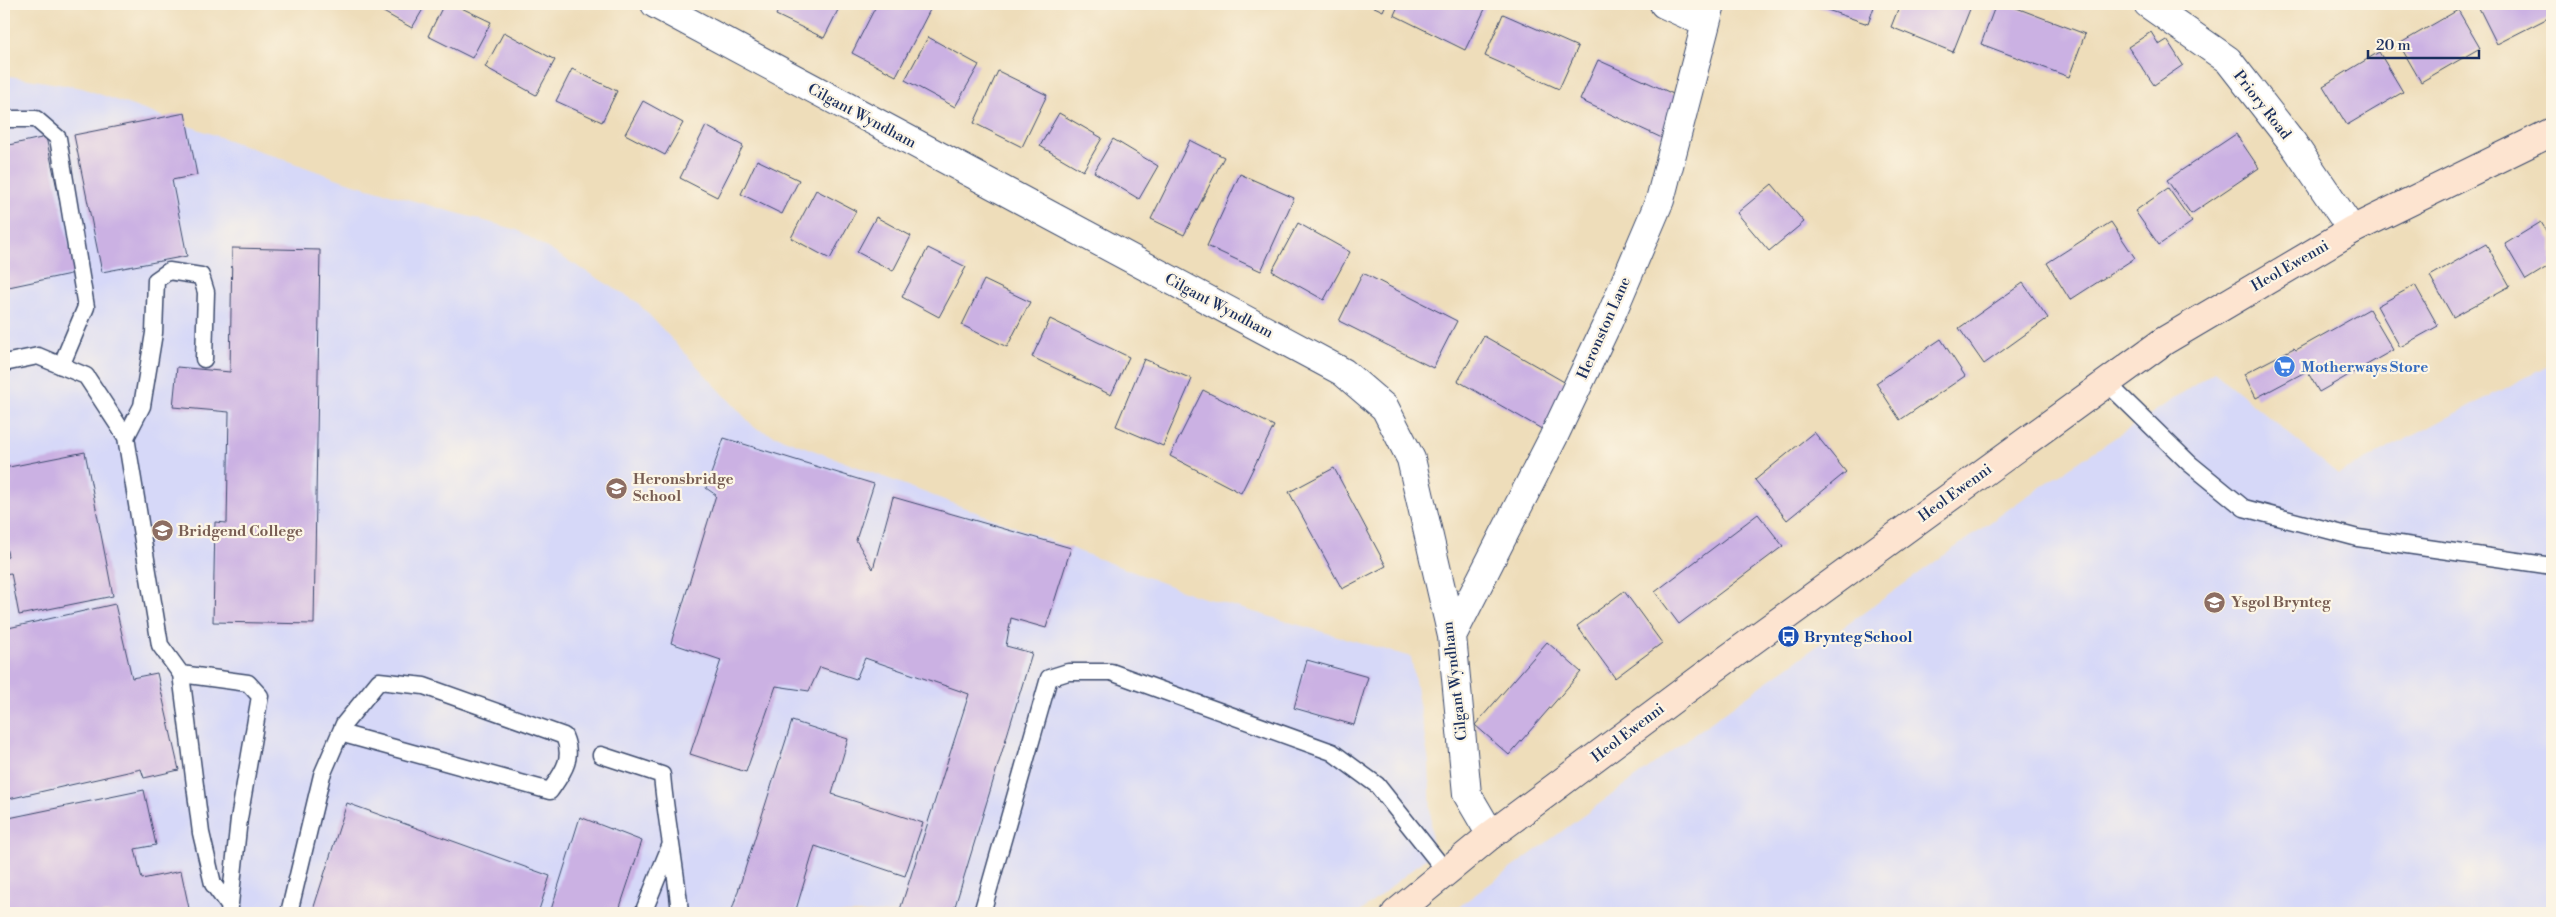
<svg xmlns="http://www.w3.org/2000/svg" width="2556" height="917" font-family="'Libre Bodoni',serif">
<style>
.built{fill:#d6d8f8}
.building{fill:#cbb1e3}
.lines{fill:none;stroke-linecap:round;stroke-linejoin:round}
.lane-casing{stroke:#3b496c;stroke-width:19}
.street-casing{stroke:#3b496c;stroke-width:30}
.secondary-casing{stroke:#3b496c;stroke-width:30}
.lane{stroke:#fff;stroke-width:16}
.street{stroke:#fff;stroke-width:28}
.secondary{stroke:#fde4d0;stroke-width:28}
.labels{text-anchor:middle;dominant-baseline:central;stroke-width:4.5;stroke-linejoin:round;paint-order:stroke}
.street-label{font-size:15px;fill:#1b2f5e;stroke:#fcf5e5}
.shop-label{font-size:15px;font-weight:bold;fill:#366cbe;stroke:#fcf5e5;text-anchor:start}
.education-label{font-size:15px;font-weight:bold;fill:#785e54;stroke:#fcf5e5;text-anchor:start}
.transit-label{font-size:15px;font-weight:bold;fill:#164399;stroke:#fcf5e5;text-anchor:start}
</style>
<rect width="100%" height="100%" fill="#fcf5e5"/>
<filter id="ink" filterUnits="userSpaceOnUse"><feTurbulence type="fractalNoise" baseFrequency=".02" numOctaves="2"/><feDisplacementMap in="SourceGraphic" scale="10" xChannelSelector="R" yChannelSelector="G"/><feConvolveMatrix kernelMatrix="1 2 1 2 8 2 1 2 1" color-interpolation-filters="sRGB"/></filter>
<filter id="wash" filterUnits="userSpaceOnUse"><feTurbulence type="fractalNoise" baseFrequency=".0096" numOctaves="4" result="noise"/><feDisplacementMap in="SourceGraphic" scale="20" xChannelSelector="R" yChannelSelector="G"/><feGaussianBlur stdDeviation="1.12" result="paint"/><feColorMatrix in="noise" values="0 0 0 0 0 0 0 0 0 0 0 0 0 0 0 0 0 1.4 0 .05"/><feComposite in="paint" operator="in"/></filter>
<g filter="url(#wash)">
<rect width="100%" height="100%" fill="#eeddba"/>
<path class="built" d="M4,75L82,88L347,182L517,230L637,302L755,428L1194,595L1411,657L1429,762L1432,853L1359,913H4Z
M2552,364V913H1450L1729,709L2027,496L2214,372L2338,474Z"/>
<g id="blocks">
<path class="building" d="M369,4H426L412,28Z
M444,4H453L491,22L472,58L428,36Z
M781,4H841L824,38L776,15Z
M877,4H933L896,76L852,53Z
M1368,4H1386L1383,11Z
M1399,4H1484L1487,5L1465,50L1394,15Z
M1810,4H1875L1868,24Z
M1900,4H1972L1953,52L1891,27Z
M1996,4H2006L2085,34L2069,77L1981,44Z
M2481,4H2552V16L2497,44L2478,6Z
M2458,10L2480,48L2421,82L2399,44Z
M1503,14L1578,47L1559,89L1485,56Z
M504,32L555,60L536,95L485,67Z
M2151,32L2159,45L2167,40L2183,65L2154,85L2128,47Z
M928,37L979,65L955,107L905,80Z
M2379,52L2403,92L2347,125L2323,86Z
M1598,60L1680,97L1662,138L1580,100Z
M572,69L617,91L602,122L556,101Z
M998,71L1047,95L1022,147L974,123Z
M643,101L683,123L665,155L625,134Z
M185,113L197,175L172,180L187,256L102,272L74,135Z
M1059,113L1102,138L1083,171L1040,146Z
M706,126L743,146L717,197L680,178Z
M2236,134L2259,168L2191,214L2167,180Z
M46,137L75,273L4,288V146Z
M1113,139L1158,166L1139,199L1094,172Z
M1190,140L1224,157L1184,235L1151,219Z
M757,160L799,180L782,214L741,194Z
M1240,174L1294,198L1261,271L1207,246Z
M1772,184L1804,222L1769,251L1737,213Z
M2168,188L2192,222L2159,245L2135,211Z
M816,190L856,211L830,259L791,238Z
M876,217L911,236L893,271L857,252Z
M2111,222L2135,258L2070,300L2047,263Z
M2541,222L2552,240V264L2526,280L2505,244Z
M1298,223L1350,252L1324,300L1272,271Z
M2486,244L2510,286L2453,317L2430,276Z
M232,248L320,250L314,624L213,622L215,522L227,523L229,412L173,407L177,367L230,372Z
M928,248L966,267L939,317L902,297Z
M1363,273L1457,321L1433,368L1339,321Z
M984,280L1030,302L1007,347L962,325Z
M2023,283L2048,318L1984,364L1959,328Z
M2415,285L2438,326L2400,347L2377,306Z
M2369,309L2393,350L2319,392L2307,371L2256,398L2244,374L2294,348L2296,350Z
M1050,319L1129,357L1111,395L1032,357Z
M1484,336L1573,387L1547,432L1458,381Z
M1941,339L1965,376L1900,420L1876,383Z
M1144,359L1192,379L1163,446L1116,426Z
M1203,390L1274,426L1241,493L1170,456Z
M1814,432L1846,472L1787,520L1755,480Z
M724,438L874,484L856,540L873,569L893,497L1071,548L1046,628L1011,618L1006,646L1032,653L953,913H899L969,694L865,658L856,679L820,667L809,691L776,686L746,772L690,754L721,660L671,643L716,495L706,488Z
M85,452L113,596L19,615L11,573L4,574V558L8,557L4,535V468Z
M1334,468L1386,566L1342,589L1289,492Z
M1758,514L1783,546L1679,624L1655,592Z
M1624,591L1662,643L1615,678L1577,626Z
M115,604L132,678L157,673L179,770L144,778L141,769L4,800V629Z
M1547,642L1581,672L1509,755L1475,725Z
M1307,660L1368,677L1354,725L1294,708Z
M792,721L848,739L832,794L923,823L905,876L815,846L795,913H731Z
M144,790L156,845L135,849L142,879L181,871L190,913H4V819Z
M347,803L550,876L538,913H312Z
M580,817L642,841L618,913H550Z"/>
</g>
</g>
<g filter="url(#ink)">
<use href="#blocks" fill-opacity="0" stroke="#3b496c" stroke-width="1"/>
<g class="lines">
<defs>
<path id="lane" d="M4,119H36L58,138L86,307L61,366
M4,363L38,356L86,376L126,437L160,645L181,674L248,683L260,696L239,819L229,913
M2106,382L2189,463L2244,508L2358,538L2552,566
M126,437L142,406L154,333L156,280L169,271L201,276L206,292L204,359
M181,674L201,833L213,884L230,907
M601,755L662,775C666,822 676,867 680,913
M289,913L322,775L344,724L379,681L424,686L564,736C574,759 563,772 550,791L340,733
M643,913L671,844
M982,913L1049,678L1068,672H1111L1332,752L1377,785L1447,873"/>
<path id="street" d="M655,4L1343,372L1385,408L1411,459L1452,636L1467,794L1491,835
M1664,4L1705,23
M2148,4L2228,60L2292,142L2352,230
M1452,636L1553,438L1609,320L1660,200L1711,4"/>
<path id="secondary" d="M1396,913L1491,835L1715,668L2164,341L2352,230L2552,132"/>
</defs>
<use href="#lane" class="lane-casing"/>
<use href="#street" class="street-casing"/>
<use href="#secondary" class="secondary-casing"/>
<use href="#lane" class="lane"/>
<use href="#street" class="street"/>
<use href="#secondary" class="secondary"/>
</g>
</g>
<defs>
<symbol id="supermarket-disc" viewBox="-11 -11 22 22"><circle r="9.5" fill="#3f7fe0" stroke="#fcf5e5"/><path d="M-6-5.5h2.5l.6 2H6L4.5 2H-2.5L-4.4-4H-6ZM-1.5 3.2a1.3 1.3 0 1 0 .1 0ZM3 3.2a1.3 1.3 0 1 0 .1 0Z" fill="#fff"/></symbol>
<symbol id="school-disc" viewBox="-11 -11 22 22"><circle r="9.5" fill="#8d6e63" stroke="#fcf5e5"/><path d="M0-5L7-2L0 1L-7-2ZM-4 1L0 2.5L4 1V4Q0 6-4 4Z" fill="#fff"/></symbol>
<symbol id="university-disc" viewBox="-11 -11 22 22"><circle r="9.5" fill="#8d6e63" stroke="#fcf5e5"/><path d="M0-5L7-2L0 1L-7-2ZM-4 1L0 2.5L4 1V4Q0 6-4 4Z" fill="#fff"/></symbol>
<symbol id="bus-disc" viewBox="-11 -11 22 22"><circle r="9.5" fill="#1a4fb4" stroke="#fcf5e5"/><path d="M-5-6H5V4H4V6H2V4H-2V6H-4V4H-5ZM-3.5-4V0h7V-4ZM-3.5 1.2v1.5H-2V1.2ZM2 1.2v1.5H3.5V1.2Z" fill="#fff"/></symbol>
</defs>
<g fill-rule="evenodd">
<use href="#supermarket-disc" x="2272" y="354" width="25" height="25"/>
<use href="#school-disc" x="604" y="476" width="25" height="25"/>
<use href="#university-disc" x="150" y="518" width="25" height="25"/>
<use href="#school-disc" x="2202" y="590" width="25" height="25"/>
<use href="#bus-disc" x="1776" y="624" width="25" height="25"/>
</g>
<g class="labels">
<g class="street-label">
<text transform="translate(2262 105) rotate(52)">Priory Road</text>
<text transform="translate(862 116) rotate(28)">Cilgant Wyndham</text>
<text transform="translate(2290 266) rotate(-30)">Heol Ewenni</text>
<text transform="translate(1219 306) rotate(28)">Cilgant Wyndham</text>
<text transform="translate(1604 328) rotate(-66)">Heronston Lane</text>
<text transform="translate(1955 493) rotate(-36)">Heol Ewenni</text>
<text transform="translate(1455 681) rotate(-97)">Cilgant Wyndham</text>
<text transform="translate(1628 733) rotate(-37)">Heol Ewenni</text>
</g>
<g class="shop-label">
<text x="2301" y="367">Motherways Store</text>
</g>
<g class="education-label">
<text x="633" y="479">Heronsbridge<tspan x="633" dy="17">School</tspan></text>
<text x="178" y="531">Bridgend College</text>
<text x="2231" y="602">Ysgol Brynteg</text>
</g>
<g class="transit-label">
<text x="1804" y="637">Brynteg School</text>
</g>
</g>
<rect width="2556" height="917" fill="none" stroke="#fcf5e5" stroke-width="20"/>
<path d="M2368 50v8h111v-8" fill="none" stroke="#1b2f5e" stroke-width="2.5"/>
<text x="2376" y="50" font-size="15" fill="#1b2f5e" stroke="#fcf5e5" stroke-width="4" paint-order="stroke">20 m</text>
</svg>
